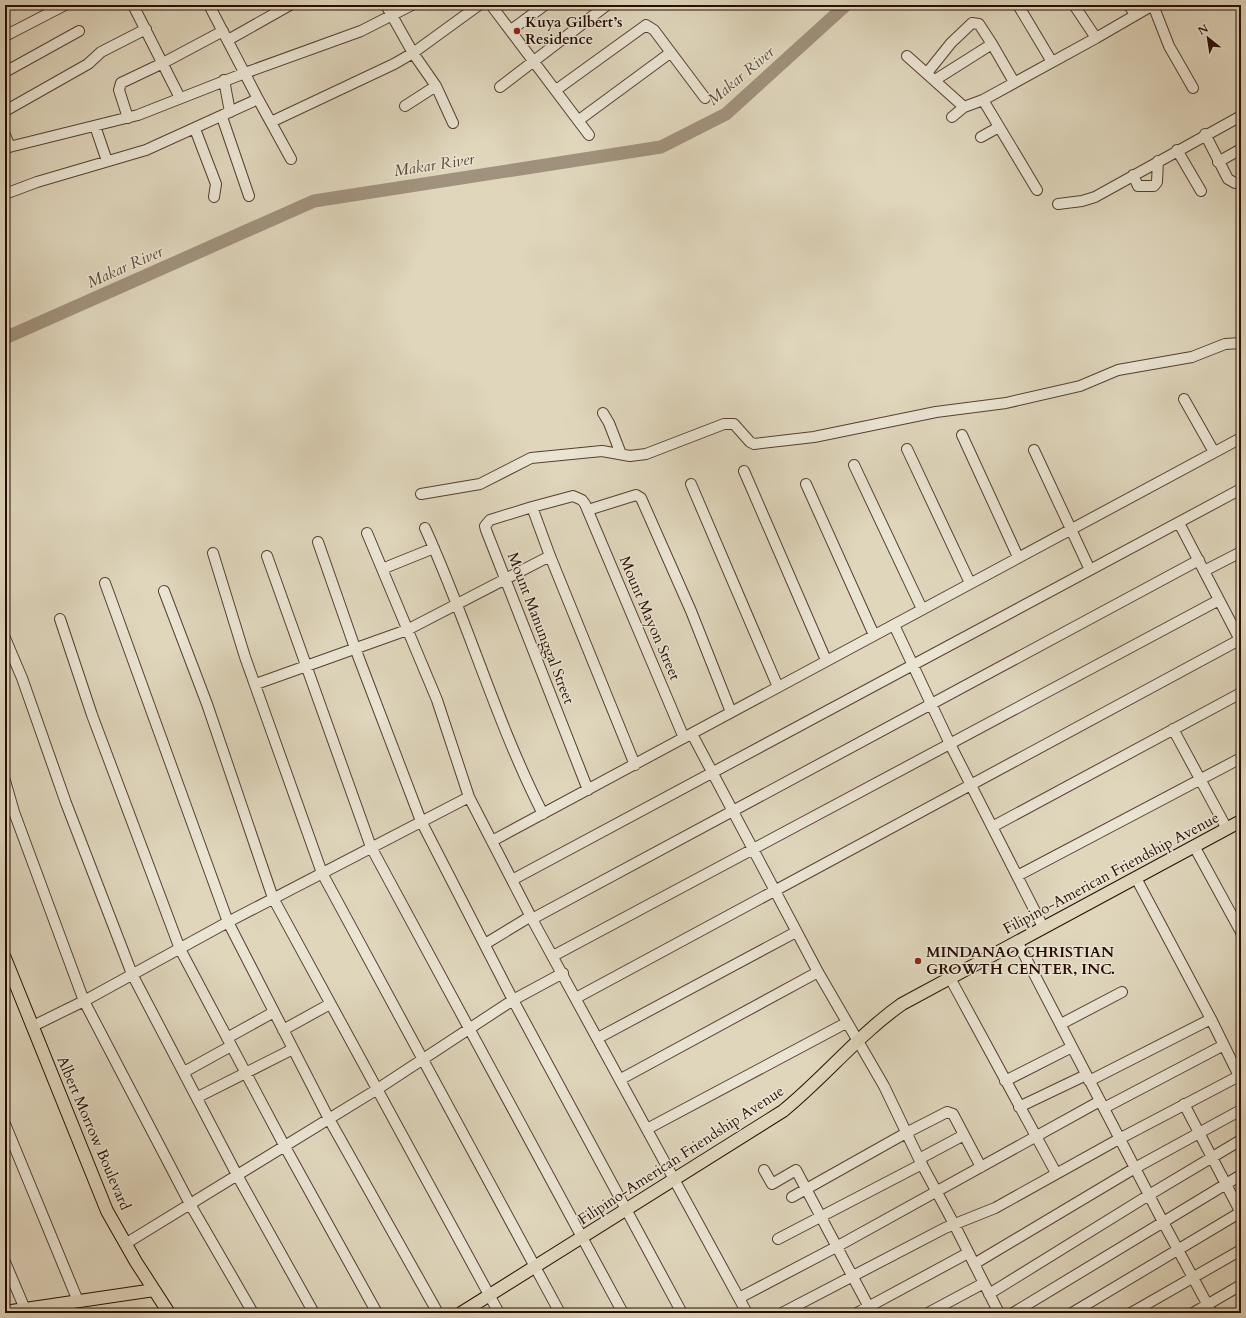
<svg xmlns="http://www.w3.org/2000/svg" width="1246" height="1318" font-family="Cardo,serif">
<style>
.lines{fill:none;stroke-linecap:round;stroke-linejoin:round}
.river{stroke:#a0927d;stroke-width:13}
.minor-casing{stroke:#554030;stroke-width:12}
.major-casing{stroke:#270e02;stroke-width:14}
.minor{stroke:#eae4d3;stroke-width:10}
.major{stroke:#dfd6bc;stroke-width:12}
.poi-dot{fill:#8f2418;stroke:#eae4d3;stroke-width:1.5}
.labels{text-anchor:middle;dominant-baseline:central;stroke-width:3;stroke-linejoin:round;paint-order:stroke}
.poi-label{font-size:15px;font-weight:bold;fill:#270e02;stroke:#eae4d3;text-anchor:start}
.street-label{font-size:15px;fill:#270e02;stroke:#eae4d3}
.water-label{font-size:16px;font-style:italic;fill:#5d4939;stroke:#eae4d3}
</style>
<rect width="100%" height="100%" fill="#dfd6bc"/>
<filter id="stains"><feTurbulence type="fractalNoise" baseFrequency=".005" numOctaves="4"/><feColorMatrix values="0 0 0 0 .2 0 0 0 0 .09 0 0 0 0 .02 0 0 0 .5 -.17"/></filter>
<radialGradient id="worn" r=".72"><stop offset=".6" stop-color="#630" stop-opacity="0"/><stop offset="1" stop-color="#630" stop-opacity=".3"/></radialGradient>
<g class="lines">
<path class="river" d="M5,338L314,201L661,147L726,114L846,5"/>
<defs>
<path id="minor" d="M133,5L180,98
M386,5L413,53L436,86L453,123
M491,5L589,135
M1018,5L1052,62
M1074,5L1096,38
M1129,5L1135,15
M1153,5L1169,46L1193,88
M511,30L545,5
M5,36L65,5
M228,40L290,5
M907,56L964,107
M5,72L79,31
M927,73L951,43L972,23L979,24L992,44
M224,80L230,112
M935,80L992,44L1014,82
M500,87L607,5
M556,90L646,25L654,30L705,98
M258,99L291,159
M983,100L1037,190
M405,106L436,86
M5,111L88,64L101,52L146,29
M222,117L249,196
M952,117L964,107L983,100L1096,38L1153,5
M128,118L119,90L121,83L163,63L223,31
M579,120L670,53
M271,122L394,64L413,53L479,5
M95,126L107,161
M195,129L216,184L214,197
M1205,134L1228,179L1235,183L1241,181
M5,135L10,147
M981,137L999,127
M5,148L138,115L245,73L361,31L412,5
M1177,150L1201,191
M1218,162L1241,149
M1133,175L1138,186H1154L1157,182L1158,161
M5,194L37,182L146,150L258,99L209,5
M1058,204L1082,201L1095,197L1241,116
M1184,399L1214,452
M603,413L609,423L621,454
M962,435L1018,557
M907,449L970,583
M1034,450L1090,570
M854,465L922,609
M744,471L826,660
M691,484L778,687
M806,484L874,635
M421,494L480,484L531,458L602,451L630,456L646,454L724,424H734L750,442L754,444L814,437L936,412L1006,403L1080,386L1118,370L1192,357L1225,344L1241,343
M532,507L490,520L485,526L486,530L588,790
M588,510L636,495L641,498L691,611L731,712
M1179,523L1240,640
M425,528C468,622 496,722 543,814
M367,533L437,700L469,797L532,919L747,1313
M318,542L355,648L421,821L513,1000L682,1313
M213,553L245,657L322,873L560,1313
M267,556L371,847L623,1313
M382,569L434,548
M1204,571L1241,552
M105,583L228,922L329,1119L438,1313
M164,591L207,704L273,898L499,1313
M60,619L92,715L180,949L284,1145L377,1313
M894,625L950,744L1043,927
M5,638L22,678L66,803L132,974L237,1175L314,1313
M256,684L407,630L550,556
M1173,729L1227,829
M692,734L818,972L884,1086L919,1159L954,1224L999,1313
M635,765L550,556L532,507L573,496L582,500L585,504L684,738
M5,781L14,812L84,1001L190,1204L253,1313
M992,827L1241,693
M492,841L1241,438
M1194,846L1241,932
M1017,876L1241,758
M1136,878L1211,1019L1241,1080
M512,880L1241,489
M532,919L1199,560
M1017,941L1163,1222L1212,1313
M485,944L531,916
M553,956L1219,600
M950,978L1056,1173
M576,998L1241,639
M1061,1024L1122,992
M33,1026L84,1001L228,922L469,797
M283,1030L330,1004
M227,1038L274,1012
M598,1038L796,932
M184,1072L231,1046
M621,1079L818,972
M1005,1081L1072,1047
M1089,1081L1211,1019
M198,1097L293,1049
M1184,1104L1241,1213
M1019,1107L1086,1075
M1104,1108L1224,1045
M5,1124L78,1301
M647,1129L846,1023
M919,1159L964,1135
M764,1170L772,1184L796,1170L872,1313
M792,1197L906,1133L947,1112L953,1114L981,1167
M778,1239L922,1164
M125,1244L376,1090L513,1000L563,973
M5,1262L25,1309
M974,1264L1135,1168L1241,1110
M989,1294L1149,1195L1241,1140
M739,1298L838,1246L1100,1101
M782,1313L945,1228L995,1208L1119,1139L1241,1075
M857,1313L968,1253
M928,1313L984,1283
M1013,1313L1241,1175
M1072,1313L1241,1212
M1131,1313L1241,1250
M1193,1313L1241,1285"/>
<path id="major" d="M5,958L107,1211L136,1262L169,1313
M5,1312L154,1290
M461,1313L783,1111C825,1077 858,1035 902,1004L1241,821"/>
</defs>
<use href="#minor" class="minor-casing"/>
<use href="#major" class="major-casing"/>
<use href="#minor" class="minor"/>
<use href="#major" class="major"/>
</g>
<g class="poi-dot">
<circle cx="517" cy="31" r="4"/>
<circle cx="918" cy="961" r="4"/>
</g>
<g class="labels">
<g class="poi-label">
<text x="525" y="22">Kuya Gilbert’s<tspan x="525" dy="17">Residence</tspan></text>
<text x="926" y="952">MINDANAO CHRISTIAN<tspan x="926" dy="17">GROWTH CENTER, INC.</tspan></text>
</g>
<g class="street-label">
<text transform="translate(650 618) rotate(67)">Mount Mayon Street</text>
<text transform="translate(541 628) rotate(69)">Mount Manunggal Street</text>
<text transform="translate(1111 873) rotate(-28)">Filipino-American Friendship Avenue</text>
<text transform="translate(94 1133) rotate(67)">Albert Morrow Boulevard</text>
<text transform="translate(681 1155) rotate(-33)">Filipino-American Friendship Avenue</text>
</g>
<g class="water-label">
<text transform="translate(741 76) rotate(-40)">Makar River</text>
<text transform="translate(434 165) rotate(-9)">Makar River</text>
<text transform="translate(125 267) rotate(-24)">Makar River</text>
</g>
</g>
<rect width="1246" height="1318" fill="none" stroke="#dfd6bc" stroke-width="20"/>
<rect x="6" y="6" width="1234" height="1306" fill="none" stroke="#270e02" stroke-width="2"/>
<rect x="10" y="10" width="1226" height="1298" fill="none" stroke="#270e02"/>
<g transform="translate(1208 38) rotate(330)" stroke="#eae4d3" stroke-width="3" paint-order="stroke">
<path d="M0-3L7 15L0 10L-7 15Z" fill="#270e02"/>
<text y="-6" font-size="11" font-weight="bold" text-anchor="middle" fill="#270e02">N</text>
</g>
<rect width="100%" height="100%" filter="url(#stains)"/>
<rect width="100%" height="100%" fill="url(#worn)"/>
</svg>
